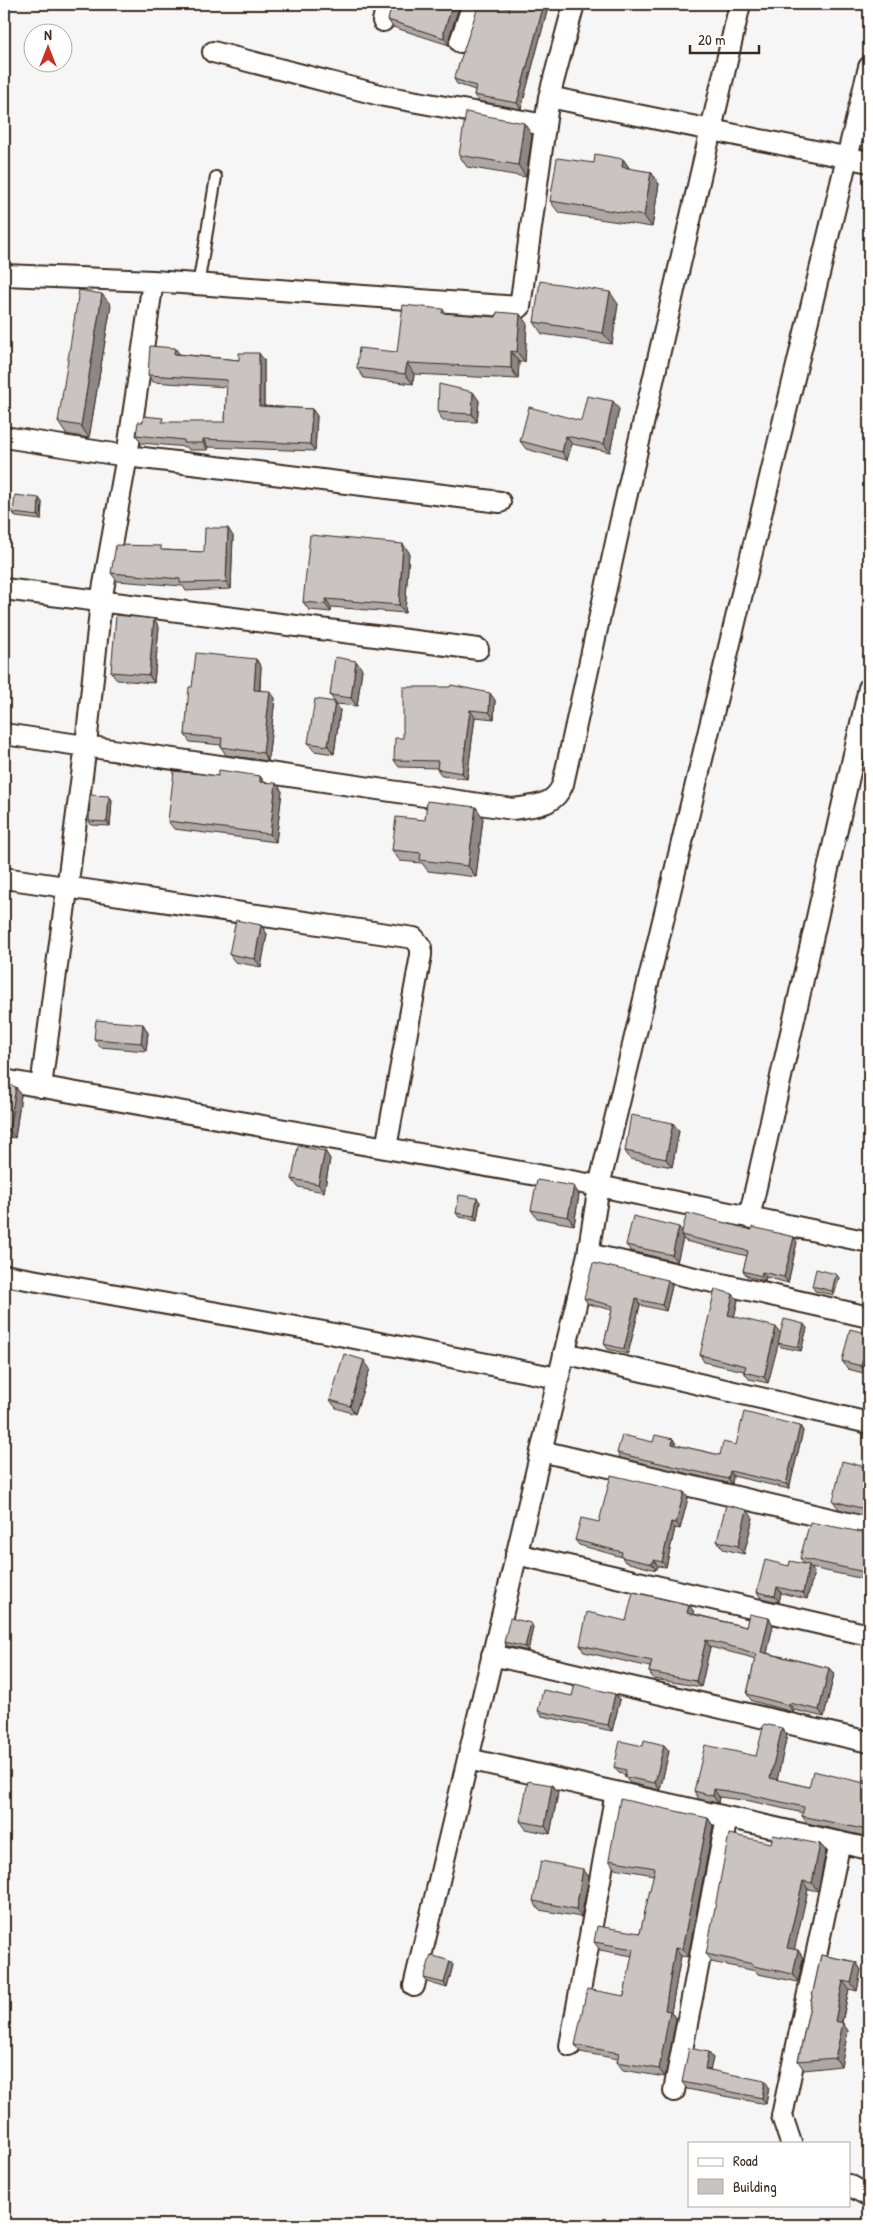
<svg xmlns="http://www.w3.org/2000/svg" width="873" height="2229" font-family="'Patrick Hand',sans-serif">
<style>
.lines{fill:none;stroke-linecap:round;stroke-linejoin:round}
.service-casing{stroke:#3b2a1e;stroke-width:14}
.minor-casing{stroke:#3b2a1e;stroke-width:24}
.service{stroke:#fff;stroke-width:10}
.minor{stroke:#fff;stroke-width:20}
.wall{fill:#ada8a6;stroke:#3b2a1e}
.shaded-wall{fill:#8d8887;stroke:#3b2a1e}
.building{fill:#c9c3c1;stroke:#3b2a1e}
</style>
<rect width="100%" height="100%" fill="#f7f6f6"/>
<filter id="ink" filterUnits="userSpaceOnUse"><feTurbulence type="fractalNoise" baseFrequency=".02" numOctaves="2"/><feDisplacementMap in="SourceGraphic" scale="10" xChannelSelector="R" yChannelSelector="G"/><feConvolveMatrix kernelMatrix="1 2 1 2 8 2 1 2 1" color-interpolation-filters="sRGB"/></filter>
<g filter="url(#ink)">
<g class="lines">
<defs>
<path id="service" d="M198,286L216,177"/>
<path id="minor" d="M574,4L549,97L869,162
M383,21L387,4
M460,42L473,4
M213,52L384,96L545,125
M4,275L153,281L520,307L549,97
M153,281L127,456L500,502
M4,437L127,456L101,601L86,745L41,1087
M4,589L478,649
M4,734L513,809C535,805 554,807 563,784L620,524L740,4
M4,878L414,938L421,947V955L386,1148
M4,1080L599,1186L869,1242
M749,1218L869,688
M588,1254L869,1317
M4,1275L324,1332L558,1378
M564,1353L869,1423
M541,1451L869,1528
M516,1554L869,1635
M492,1655L869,1742
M468,1759L869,1849
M414,1986L588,1254L599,1186L869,67
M570,2046L616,1792
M674,2091L727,1817
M791,2143L782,2116L840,1842
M849,2185L869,2196"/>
</defs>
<use href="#service" class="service-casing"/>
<use href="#minor" class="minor-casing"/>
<use href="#service" class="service"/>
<use href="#minor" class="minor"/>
</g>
<path class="wall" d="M333,4H370L368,11Z
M510,4H549L521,109L478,101L474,95L475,90L457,84L454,79L508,8Z
M388,20L449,38V45L393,27Z
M532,135L526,177L467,167L459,155Z
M623,159L630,169L651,172L659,184L652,227L559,213L550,201L594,163Z
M618,304L612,344L542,334L534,322Z
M111,305L89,438L66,434L58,422Z
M443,309L445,313L527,324L525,362H519L518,379L414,374L413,384L364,378L357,368L397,352Z
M175,348L179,354L239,360H264V406L312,409L317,416L315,451L208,447V450H189L187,447L141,443L136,435L225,422L227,387L153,382L148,375Z
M473,392L479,401L477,422L443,421L438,412Z
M619,409L610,452L572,444L567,460L526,449L520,441L581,421Z
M42,502L41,520L16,517L13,513Z
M233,536L231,589L186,591L183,586L117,581L111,573L164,550L204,552Z
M409,552L405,613L331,607V612L309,610L303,602Z
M154,619L159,627L154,683L117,680L111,672Z
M256,659L261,667L260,690L275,698L268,761L226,755L221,747V745L190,742L185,735L192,687Z
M362,669L357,706L336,704L340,710L334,754L314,751L308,743L334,701L330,695Z
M495,700L494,719L475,717L467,779L442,776L437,769V768L399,767L394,760L403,738Z
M218,776H260L264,782L282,791L276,842L174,829L168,821Z
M109,796L112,800L110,826L91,825L89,821Z
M483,818L476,877L428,871L422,863L400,861L392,850L425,820Z
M261,925L267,934L261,967L235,962L229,954Z
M143,1024L148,1033L146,1051L100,1047L94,1039Z
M4,1084L21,1095L15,1138L4,1136Z
M679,1131L672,1167L630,1159L625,1151Z
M325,1151L330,1159L324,1192L298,1187L292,1179Z
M574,1186L579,1195L574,1225L537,1218L531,1210Z
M480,1202L477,1220L459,1217L456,1213Z
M682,1232L797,1242L788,1283L766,1277L765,1281L747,1276L743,1271L747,1256L685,1241L683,1238L677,1262L631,1251L626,1245Z
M836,1274L839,1278L834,1295L815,1291L812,1286Z
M668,1280L672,1286L666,1311L640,1305L628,1354L608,1349L604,1344L612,1310L588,1304L584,1298Z
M738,1300L734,1317L781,1334L807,1328L801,1351L781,1347L778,1343L768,1383L749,1379L744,1372V1371L704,1362L700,1355Z
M869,1334L867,1374L848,1369L842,1361Z
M370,1369L355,1414L336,1408L330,1400Z
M800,1426L803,1431L789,1489L733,1476L732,1484L621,1458L617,1453L653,1442L673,1439L676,1445L720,1455L736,1445Z
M869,1468V1517L839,1509L833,1501Z
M684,1492L688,1498L680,1529L675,1528L666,1567L658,1566L656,1570L625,1562L622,1557L579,1545L575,1540L599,1522Z
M753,1518L744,1554L723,1549L717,1541Z
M869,1529V1580L811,1568L814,1572L807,1599L781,1593L779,1602L761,1598L757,1592L789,1566L804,1564L800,1558L861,1532Z
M689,1605L694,1612V1614L746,1627L769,1618L773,1625L767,1653L829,1668L834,1674L824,1717L794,1710L793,1712L752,1701L747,1694L755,1659L746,1656L710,1647L701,1687L654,1679L649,1672L650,1667L584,1652L580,1645L626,1621Z
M533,1627L528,1651L507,1646L504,1642Z
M615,1694L620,1700L612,1731L542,1716L538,1711L572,1696Z
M787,1735L777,1780L809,1787L867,1783L866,1781L869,1768V1837L807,1823L802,1816L803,1813L750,1801L719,1797L718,1803L699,1799L694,1791L756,1756Z
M664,1745L669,1751L660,1790L630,1783L625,1777V1775L619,1773L614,1767L643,1746Z
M558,1793L550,1834L526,1829L520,1821Z
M708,1818L713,1826L688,1957L681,1956L671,2012L676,2019L665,2077L623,2070L617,2062L618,2059L580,2052L575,2045L624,1996L632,1956L600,1950L594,1942L640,1933L654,1875L614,1868L609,1860Z
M771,1843L820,1844L826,1851L818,1891L808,1889L794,1949L798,1950L803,1958L798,1982L758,1974L756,1971L711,1962L706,1954Z
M583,1869L589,1877L581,1917L539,1910L533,1901Z
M821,1955L856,1962L861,1970L857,1991L849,1989L842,2023L848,2031L841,2066L804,2070L798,2061Z
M453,1965L447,1988L427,1982L424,1978Z
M708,2052L713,2058L710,2070L769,2087L766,2104L687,2089L682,2082Z"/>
<path class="shaded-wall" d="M366,4H370L368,11L365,7Z
M453,4H460L449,38V45L444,38V31Z
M544,4H549L521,109L517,103Z
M524,123L532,135L526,177L518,165Z
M623,159L631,171L622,167Z
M651,172L659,184L652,227L644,216Z
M610,292L618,304L612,344L603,333Z
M102,294L111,305L89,438L81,426Z
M520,314L527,324L525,362L517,352Z
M175,348L180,355L174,354Z
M511,351L519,362L518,379L511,368Z
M259,353L264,360V413L259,406Z
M407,363L414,374L413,384L405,374Z
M473,392L479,401L477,422L472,414Z
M613,401L619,409L610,452L604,444Z
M312,409L317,416L315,451L310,444Z
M566,436L572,444L567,460L562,452Z
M203,439L208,447V450L203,443Z
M39,498L42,502L41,520L38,516Z
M228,528L233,536L231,589L226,582Z
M403,544L409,552L405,613L399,605Z
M326,599L331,607V612L325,604Z
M154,619L159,627L154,683L149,675Z
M256,659L261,667L259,697L254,690Z
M356,661L362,669L357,706L351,698Z
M270,691L275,698L268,761L263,753Z
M490,693L495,700L494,719L489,712Z
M335,702L340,710L334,754L328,746Z
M470,710L475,717L467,779L462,773Z
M260,776L266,785L260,782Z
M276,783L282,791L276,842L270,834Z
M109,796L112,800L110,826L107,822Z
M476,807L483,818L476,877L468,866Z
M261,925L267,934L261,967L255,959Z
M143,1024L148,1033L146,1051L141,1043Z
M16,1087L21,1095L15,1138L9,1130Z
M673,1123L679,1131L672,1167L666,1159Z
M325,1151L330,1159L324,1192L318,1184Z
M574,1186L579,1195L574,1225L568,1217Z
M477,1198L480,1202L477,1220L474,1216Z
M679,1227L684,1234L681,1235L683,1238L677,1262L672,1255Z
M794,1237L797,1242L788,1283L784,1277Z
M762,1272L766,1277L765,1281L761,1276Z
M836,1274L839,1278L834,1295L832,1291Z
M668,1280L672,1286L666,1311L662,1305Z
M733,1294L738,1300L733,1322L728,1315Z
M636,1299L640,1305L628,1354L624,1349Z
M804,1324L807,1328L801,1351L798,1347Z
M776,1327L781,1334L768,1383L764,1377Z
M869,1334V1364L867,1374L861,1366Z
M364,1360L370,1369L355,1414L350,1406Z
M800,1426L803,1431L789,1489L786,1484Z
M673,1439L676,1444L675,1449L672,1444Z
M730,1471L733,1476L732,1484L728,1479Z
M684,1492L688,1498L680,1529L676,1523Z
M747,1510L753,1518L744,1554L738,1546Z
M671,1522L675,1528L666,1567L662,1562Z
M654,1560L658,1566L656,1570L652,1564Z
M809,1565L814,1572L807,1599L803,1593Z
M777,1587L781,1593L779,1602L775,1596Z
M689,1605L694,1612L692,1619L687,1613Z
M769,1618L773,1625L766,1658L761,1652Z
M531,1623L533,1627L528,1651L525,1647Z
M706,1640L710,1647L701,1687L696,1681Z
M829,1668L834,1674L824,1717L819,1710Z
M615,1694L620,1700L612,1731L608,1725Z
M789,1703L794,1710L793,1712L788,1705Z
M782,1728L787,1735L776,1785L770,1778Z
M664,1745L669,1751L660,1790L655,1783Z
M552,1785L558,1793L550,1834L545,1826Z
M714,1789L719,1797L718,1803L713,1796Z
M708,1818L713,1826L688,1957L682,1949Z
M869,1821V1834L867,1830Z
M820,1844L826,1851L818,1891L812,1883Z
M583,1869L589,1877L581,1917L576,1909Z
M803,1881L808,1889L793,1956L787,1948Z
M675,1948L681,1956L671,2012L676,2019L665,2077L659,2069L665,2010Z
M798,1950L803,1958L798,1982L793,1974Z
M450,1961L453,1965L447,1988L444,1983Z
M856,1962L861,1970L857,1991L851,1983Z
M843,1981L849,1989L840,2030L835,2021Z
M843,2023L848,2031L841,2066L835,2058Z
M708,2052L713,2058L709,2075L705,2069Z
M765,2081L769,2087L766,2104L762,2098Z"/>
<path class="building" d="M350,4H366L365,7Z
M392,4H453L444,31V38L388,20Z
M479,4H496L508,8L510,4H544L517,103L474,95L476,86L454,79Z
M466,112L524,123L518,165L459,155Z
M595,154L623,159L622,167L651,172L644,216L550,201L557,158L594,163Z
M540,281L610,292L603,333L534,322Z
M79,290L102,294L81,426L58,422Z
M403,305L443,309L442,313L496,317L497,312L520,314L517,352L511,351V368L407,363L405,374L357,368L359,348L397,352Z
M150,346L175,348L174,354L239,360V353H259V406L312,409L310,444L203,439V443H184V440L136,435L138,422H143L144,416L163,418L162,422H225L227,380L148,375Z
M439,384L473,392L472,414L438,412Z
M587,396L613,401L604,444L566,436L562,452L520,441L529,407L581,421Z
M15,495L39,498L38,516L13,513Z
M205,528H228L226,582L180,583V579L111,573L116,545L161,546V550L204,552Z
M310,535L403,544L399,605L326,599L325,604L303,602Z
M116,615L154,619L149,675L111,672Z
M196,653L256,659L254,690L270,691L263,753L221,747L222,738L185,735L189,687H192Z
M335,657L356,661L351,698L330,695Z
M451,685L490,693L489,712L470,710L462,773L437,769L438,761L394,760L395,738H403V687H450Z
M315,699L335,702L328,746L308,743Z
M219,770L260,776V782L276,783L270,834L168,821L174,771L218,776Z
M90,795L109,796L107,822L89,821Z
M427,801L476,807L468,866L420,860L421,853L392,850L396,817L425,820Z
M236,920L261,925L255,959L229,954Z
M96,1020L143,1024L141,1043L94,1039Z
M4,1084L16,1087L9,1130L4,1129Z
M631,1115L673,1123L666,1159L625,1151Z
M298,1146L325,1151L318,1184L292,1179Z
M537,1180L574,1186L568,1217L531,1210Z
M459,1195L477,1198L474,1216L456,1213Z
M687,1213L752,1230V1227L794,1237L784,1277L762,1272L761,1276L743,1271L748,1251L681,1235Z
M633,1216L679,1227L672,1255L626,1245Z
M593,1263L668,1280L662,1305L636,1299L624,1349L604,1344L613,1306L584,1298Z
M816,1269L836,1274L832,1291L812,1286Z
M715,1289L733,1294L728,1315L776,1327L764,1377L744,1372L746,1366L700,1355Z
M784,1319L804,1324L798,1347L778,1343Z
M850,1329L869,1334L861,1366L842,1361Z
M344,1354L364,1360L350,1406L330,1400Z
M744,1412L800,1426L786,1484L730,1471L728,1479L617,1453L622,1435L653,1442L655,1435L673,1439L672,1444L720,1455L723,1442L736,1445Z
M842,1461L869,1468V1510L833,1501Z
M611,1475L684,1492L676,1523L671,1522L662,1562L654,1560L652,1564L621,1557L622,1552L575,1540L581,1518L599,1522Z
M726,1505L747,1510L738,1546L717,1541Z
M810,1522L861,1532L869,1529V1573L800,1558Z
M765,1560L789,1566L790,1561L809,1565L803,1593L777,1587L775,1596L757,1592Z
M633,1592L689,1605L687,1613L746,1627L749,1614L769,1618L761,1652L829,1668L819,1710L789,1703L788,1705L747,1694L756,1654L741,1649L706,1640L696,1681L649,1672L652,1661L580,1645L587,1612L626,1621Z
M510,1618L531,1623L525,1647L504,1642Z
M575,1684L615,1694L608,1725L538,1711L543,1690L572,1696Z
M764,1724L782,1728L770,1778L809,1787L813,1771L869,1784V1821L867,1830L802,1816L804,1807L745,1794L714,1789L713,1796L694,1791L705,1745L756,1756Z
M644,1740L664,1745L655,1783L625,1777L626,1770L614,1767L620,1741L643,1746Z
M869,1768V1782L866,1781Z
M528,1781L552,1785L545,1826L520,1821Z
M620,1799L708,1818L682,1949L675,1948L665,2010L670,2011L659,2069L617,2062L619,2053L575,2045L587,1989L624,1996L633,1949L594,1942L597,1926L640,1933L655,1868L609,1860Z
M729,1834L771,1843L773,1835L820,1844L812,1883L803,1881L787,1948L798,1950L793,1974L753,1966V1964L706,1954Z
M541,1861L583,1869L576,1909L533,1901Z
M431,1955L450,1961L444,1983L424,1978Z
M821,1955L856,1962L851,1983L843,1981L835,2021L843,2023L835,2058L798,2061Z
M689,2048L708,2052L705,2069L765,2081L762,2098L682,2082Z"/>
</g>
<rect width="873" height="2229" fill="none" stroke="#fff" stroke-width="20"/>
<rect x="10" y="10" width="853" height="2209" fill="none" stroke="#3b2a1e" stroke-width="2" filter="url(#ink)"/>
<rect x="688" y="2142" width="162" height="65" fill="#ffffff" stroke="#b1aaa5"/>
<rect x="698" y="2158" width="25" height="8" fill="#ffffff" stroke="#b1aaa5"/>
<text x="733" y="2166" font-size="15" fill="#3b2a1e">Road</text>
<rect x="698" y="2179" width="25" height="15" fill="#c9c3c1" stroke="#b1aaa5"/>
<text x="733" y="2192" font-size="15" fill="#3b2a1e">Building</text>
<g transform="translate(48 48)"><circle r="24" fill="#ffffff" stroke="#b1aaa5"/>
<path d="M0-4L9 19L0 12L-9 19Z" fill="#c8321e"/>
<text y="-8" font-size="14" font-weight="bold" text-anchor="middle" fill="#3b2a1e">N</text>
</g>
<path d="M690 45v8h69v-8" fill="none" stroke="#3b2a1e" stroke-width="2.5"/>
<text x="698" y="45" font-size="15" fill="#3b2a1e" stroke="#ffffff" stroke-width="4" paint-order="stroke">20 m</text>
</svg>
